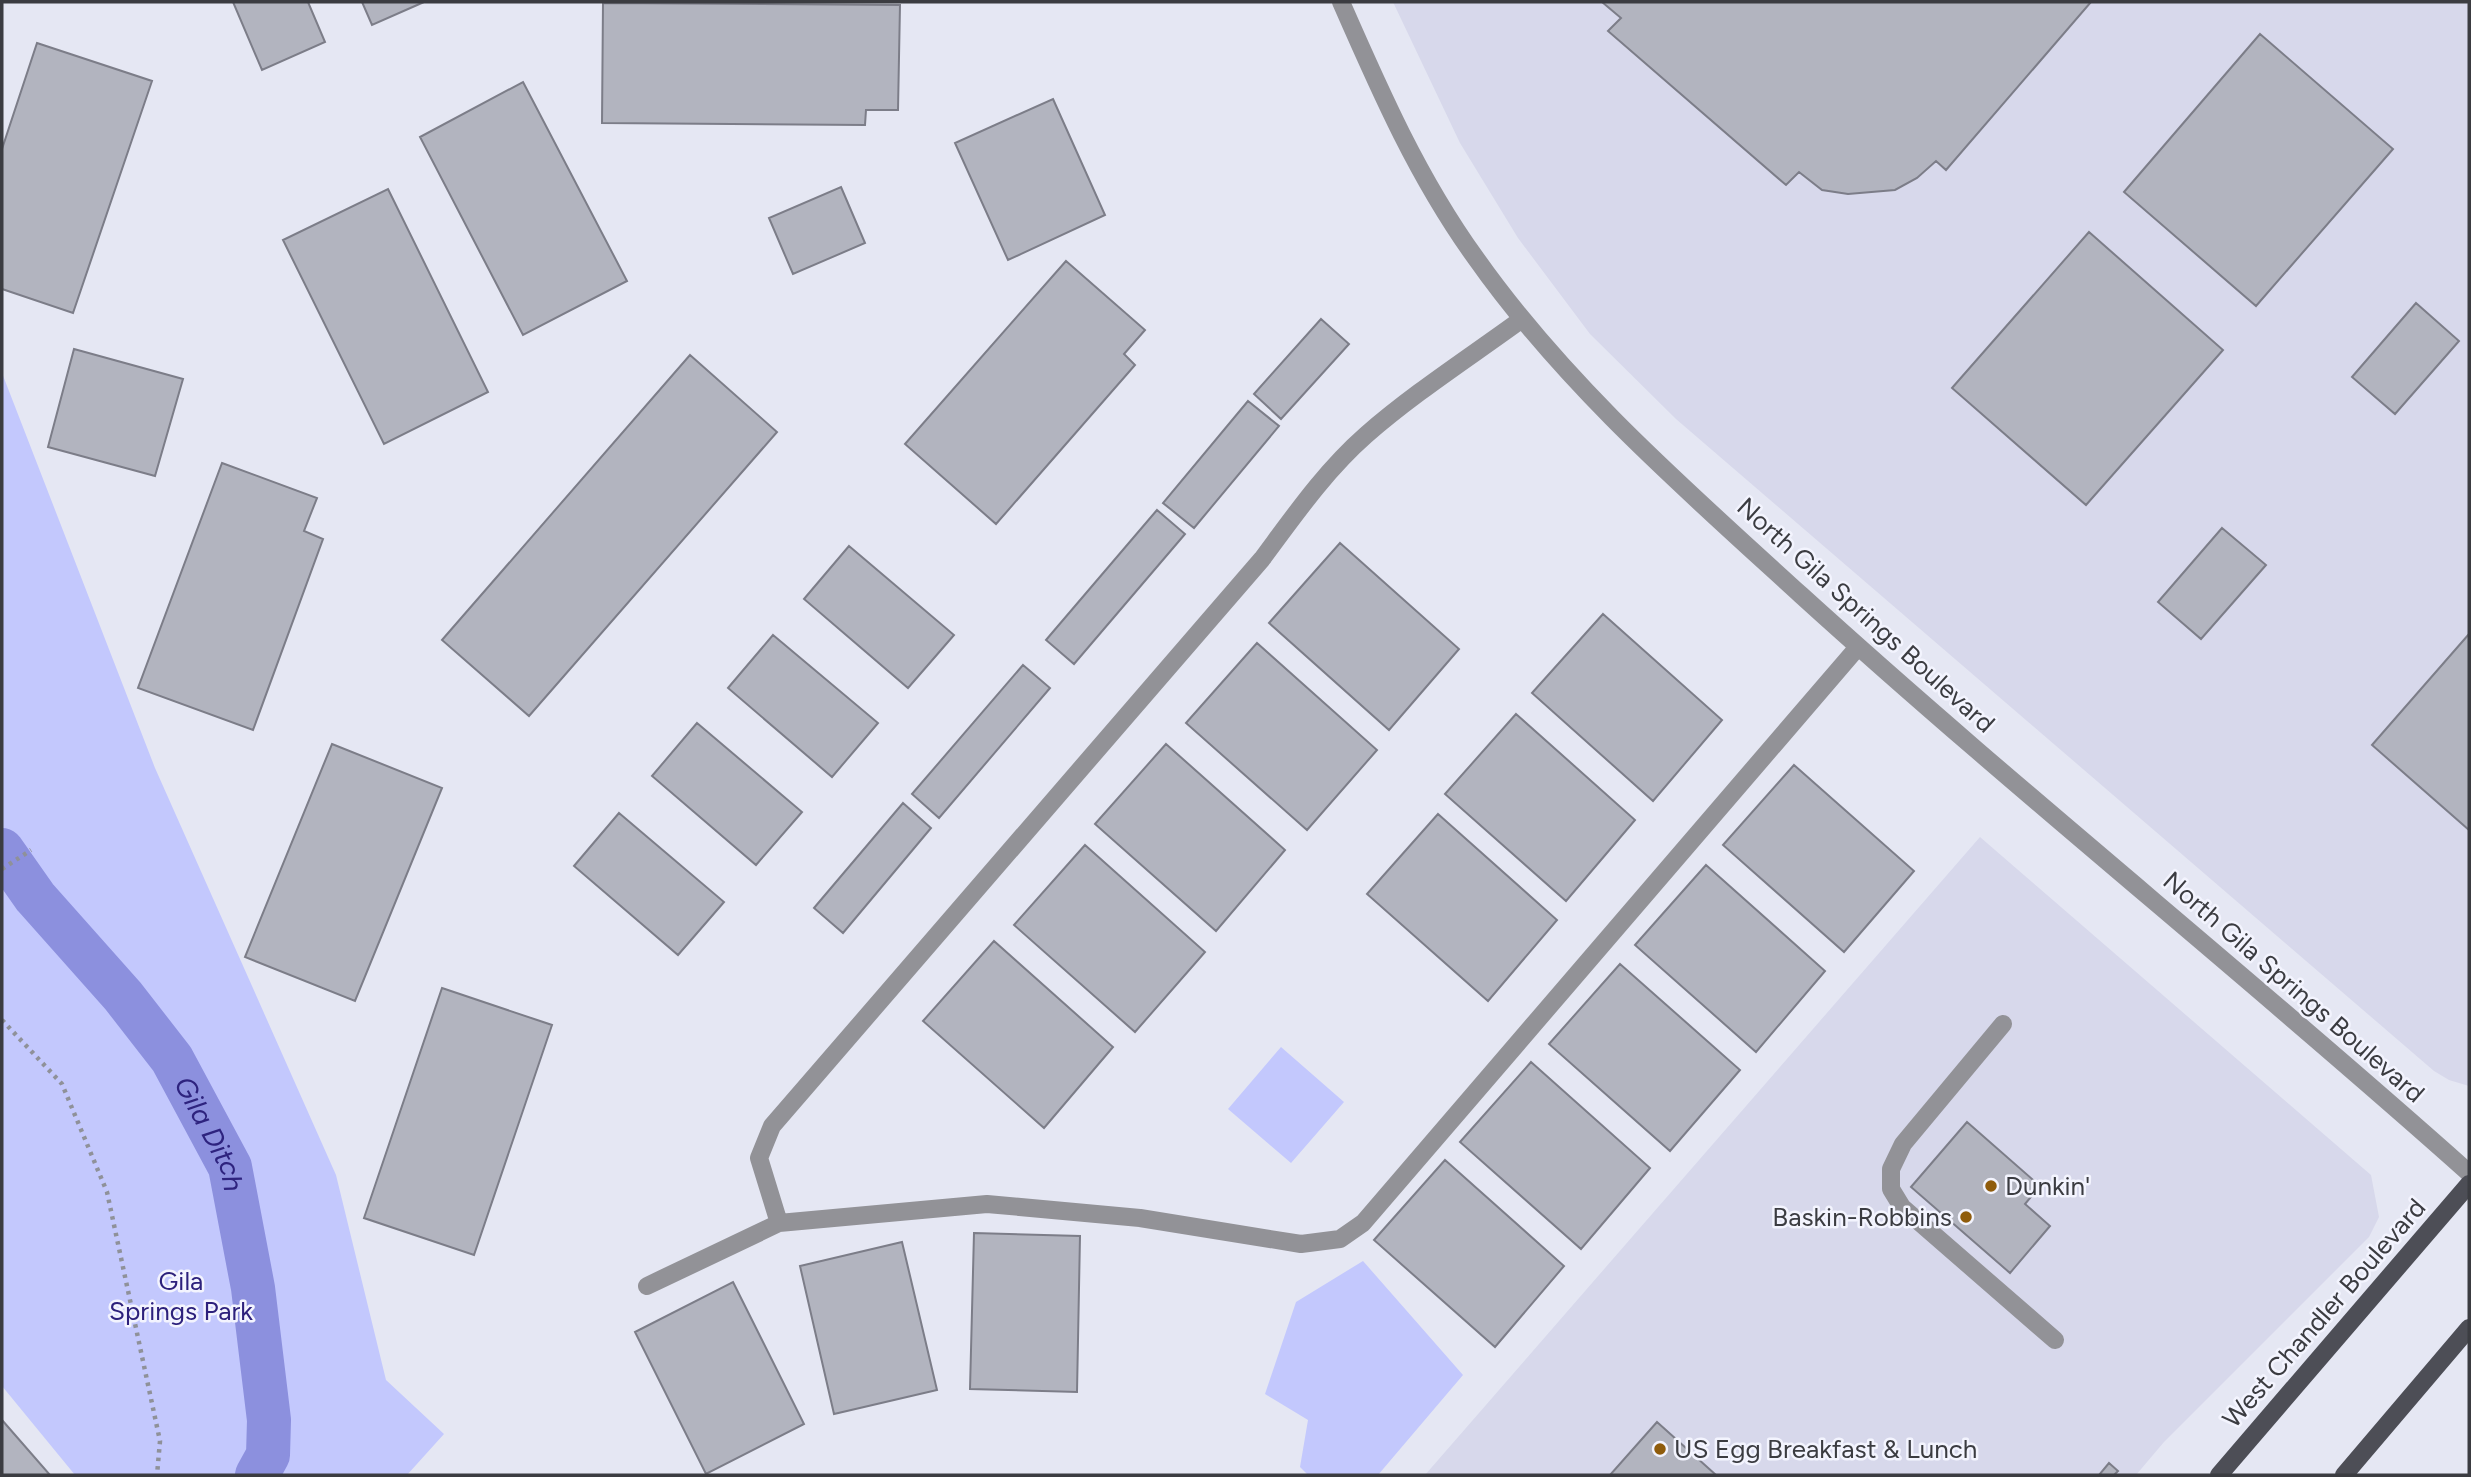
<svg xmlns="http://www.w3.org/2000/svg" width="2471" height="1477" font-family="Figtree,sans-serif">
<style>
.built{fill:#d7d8eb}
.green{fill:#c3c8fd}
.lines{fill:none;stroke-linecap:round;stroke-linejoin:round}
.canal{stroke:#8c90de;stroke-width:44}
.building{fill:#b2b4bf;stroke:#7c7d88;stroke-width:2}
.path{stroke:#8f9199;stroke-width:4.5;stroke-dasharray:3.5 5;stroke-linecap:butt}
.minor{stroke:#929297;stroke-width:18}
.major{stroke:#4d4e56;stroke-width:18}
.poi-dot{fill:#8f5c0c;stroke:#f3f4fe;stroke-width:2.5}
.labels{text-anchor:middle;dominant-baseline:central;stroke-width:5;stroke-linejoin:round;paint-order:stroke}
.street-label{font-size:26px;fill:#3b3c41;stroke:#f3f4fe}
.poi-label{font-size:26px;fill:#3b3c41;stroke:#f3f4fe;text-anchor:start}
.park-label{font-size:26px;fill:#2d217c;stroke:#f3f4fe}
.water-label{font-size:28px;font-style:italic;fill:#2e237e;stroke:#f3f4fe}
</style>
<rect width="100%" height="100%" fill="#e5e7f3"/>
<path class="built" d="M1393,2H2469V1086L2449,1080L2434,1071L1676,419L1590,334L1518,238L1460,143Z
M1980,837L2371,1175L2379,1217L2369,1237L2164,1442L2136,1475H1425Z"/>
<path class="green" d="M2,373L155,768L336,1175L386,1380L444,1434L407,1475H75L2,1386Z
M1281,1047L1344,1102L1291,1163L1228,1109Z
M1363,1261L1463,1375L1378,1475H1308L1300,1467L1308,1420L1265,1394L1296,1302Z"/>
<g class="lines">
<path class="canal" id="s1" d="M2,850L35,897L123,996L172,1059L230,1167L253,1288L269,1420L268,1455L257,1475"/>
</g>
<path class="building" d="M233,2H308L325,42L262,70Z
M362,2H424L372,25Z
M1602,2H2091L1946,170L1936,161L1917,178L1895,190L1848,194L1822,190L1799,172L1786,185L1608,31L1621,18Z
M603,3L900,5L898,110H866L865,125L602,123Z
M2260,34L2393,149L2256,306L2124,192Z
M37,43L152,81L73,313L2,289V149Z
M523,82L627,281L523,335L420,137Z
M1053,99L1105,215L1008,260L955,143Z
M841,187L865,243L793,274L769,218Z
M388,189L488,392L384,444L283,240Z
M2089,232L2223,350L2086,505L1952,388Z
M1066,261L1145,330L1124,354L1135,365L996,524L905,444Z
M2416,303L2459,341L2395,414L2352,377Z
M1321,319L1349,344L1281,419L1254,394Z
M74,349L183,379L155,476L48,447Z
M690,355L777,432L529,716L442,640Z
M1248,401L1279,426L1194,528L1163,503Z
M222,463L317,498L304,531L323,539L253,730L138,688Z
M1157,510L1185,534L1074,664L1046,640Z
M2222,528L2266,565L2201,639L2158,602Z
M1340,543L1459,649L1389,730L1269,623Z
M849,546L954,635L908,688L804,599Z
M1603,614L1722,720L1653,801L1532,693Z
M2469,634V830L2372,745Z
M773,635L878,723L832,777L728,688Z
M1257,643L1377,750L1307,830L1186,723Z
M1023,665L1050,688L939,818L912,794Z
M1516,714L1635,820L1566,901L1445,794Z
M697,723L802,812L756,865L652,776Z
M332,744L442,788L355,1001L245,957Z
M1166,744L1285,850L1216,931L1095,824Z
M1794,765L1914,871L1844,952L1723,845Z
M903,803L931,828L843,933L814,908Z
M619,813L724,902L678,955L574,866Z
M1438,814L1557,920L1488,1001L1367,894Z
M1085,845L1205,952L1135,1032L1014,925Z
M1706,865L1825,971L1756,1052L1635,945Z
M994,941L1113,1047L1044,1128L923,1021Z
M1620,964L1740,1070L1670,1151L1549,1044Z
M442,988L552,1025L474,1255L364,1218Z
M1531,1062L1650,1168L1581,1249L1460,1142Z
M1967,1122L2040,1186L2025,1204L2050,1226L2010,1273L1911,1187Z
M1445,1160L1564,1266L1495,1347L1374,1240Z
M974,1233L1080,1236L1077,1392L970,1389Z
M902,1242L937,1390L834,1414L800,1266Z
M733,1282L804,1424L706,1474L635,1332Z
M2,1420L50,1475H2Z
M1657,1422L1716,1475H1610Z
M2109,1463L2118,1471L2114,1475H2099Z"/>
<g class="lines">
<path class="path" d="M2,869L31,850
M2,1020L62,1084L107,1192L160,1441L157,1475"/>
<path class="minor" d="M1341,2C1380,91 1418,178 1475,257C1565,385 1686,490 1801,595C2019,793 2250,977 2469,1173
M1522,319C1470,357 1414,393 1366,435C1325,471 1294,516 1262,559L772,1126L759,1158L779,1223L987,1204L1140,1218L1301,1244L1340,1239L1363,1223L1858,647
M2003,1024L1903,1144L1891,1169V1189L1902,1207L2055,1340
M647,1286L779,1223"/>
<path class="major" d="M2219,1475L2469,1184
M2344,1475L2469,1328"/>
</g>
<g class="poi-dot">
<circle cx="1991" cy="1186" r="7"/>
<circle cx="1966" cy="1217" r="7"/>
<circle cx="1660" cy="1449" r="7"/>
</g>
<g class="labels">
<g class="street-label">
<text transform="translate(1866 615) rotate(42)">North Gila Springs Boulevard</text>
<text transform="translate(2294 987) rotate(41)">North Gila Springs Boulevard</text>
<text transform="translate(2324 1313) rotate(-49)">West Chandler Boulevard</text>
</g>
<g class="poi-label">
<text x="2005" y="1186">Dunkin'</text>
<text x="1952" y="1217" text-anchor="end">Baskin-Robbins</text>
<text x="1674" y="1449">US Egg Breakfast &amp; Lunch</text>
</g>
<g class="park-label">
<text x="181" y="1281">Gila<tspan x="181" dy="30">Springs Park</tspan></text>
</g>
<g class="water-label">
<text stroke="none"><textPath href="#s1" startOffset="354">Gila Ditch</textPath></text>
</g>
</g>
<rect width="2471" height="1477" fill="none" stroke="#3b3c41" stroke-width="7"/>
</svg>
